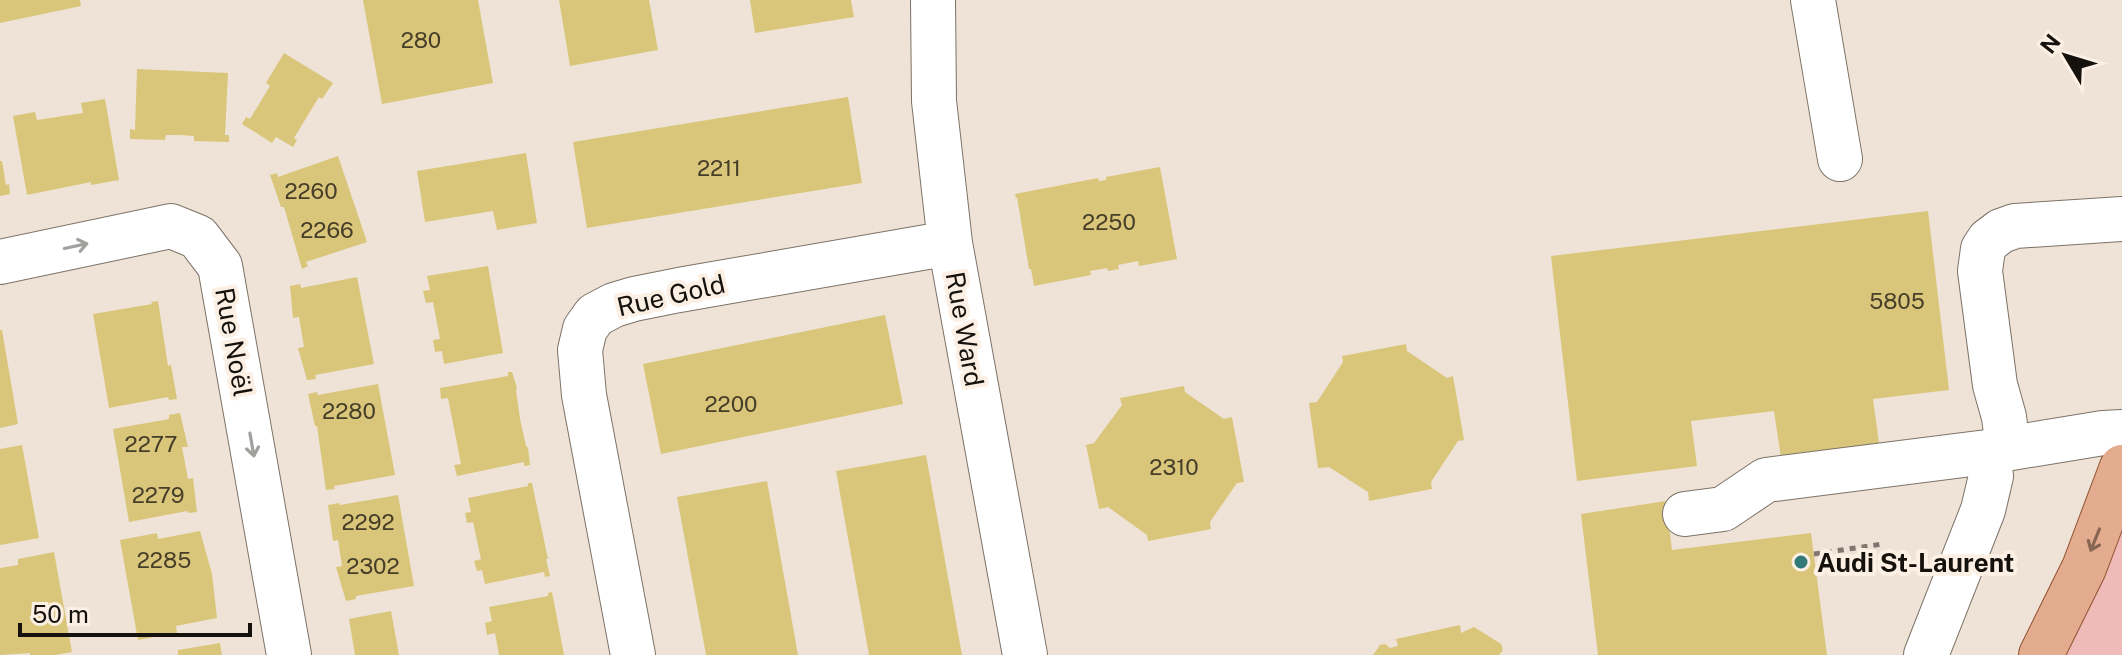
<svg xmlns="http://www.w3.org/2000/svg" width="2122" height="655" font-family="'Public Sans',sans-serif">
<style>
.green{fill:#efbbb8}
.building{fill:#dac67b}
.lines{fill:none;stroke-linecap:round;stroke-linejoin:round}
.minor-casing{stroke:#7c7267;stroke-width:46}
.major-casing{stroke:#905131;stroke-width:46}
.path{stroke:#7f776f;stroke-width:5;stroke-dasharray:6 6;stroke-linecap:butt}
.minor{stroke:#fff;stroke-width:44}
.major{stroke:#e4ac8f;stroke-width:44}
.oneway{stroke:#a1a09e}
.oneway2{stroke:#876654}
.poi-dot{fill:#317a78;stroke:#fbf0e3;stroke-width:3}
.labels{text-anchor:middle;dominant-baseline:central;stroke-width:8;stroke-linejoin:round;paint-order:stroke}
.number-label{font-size:22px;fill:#463e28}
.street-label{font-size:26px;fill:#15110d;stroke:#fbf0e3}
.poi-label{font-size:26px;font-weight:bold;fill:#15110d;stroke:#fbf0e3;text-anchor:start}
</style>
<rect width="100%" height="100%" fill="#eee3d6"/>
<path class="green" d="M2122,504V655H2060Z"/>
<path class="building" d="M0,0H80L81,6L0,23Z
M363,0H478L493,83L382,104Z
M559,0H649L658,50L570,66Z
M750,0H851L854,17L755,33Z
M284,53L333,83L322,99L319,97L294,138L297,140L293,147L276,137L272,143L242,124L246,117L250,119L270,86L266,83Z
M137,69L228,73L225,135H229V142L194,141V136L180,135H166L165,140L130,139V129L135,130Z
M848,97L862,183L587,228L573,142Z
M105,99L119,180L91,185V182L27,195L13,116L35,112L37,120L83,113L81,103Z
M526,153L537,223L497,230L493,211L425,222L417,171Z
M338,156L367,242L306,262L308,266L302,269L284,207H281L270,175L277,173L278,177Z
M0,161H2L6,185L9,184L10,194L0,196Z
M1160,167L1177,259L1139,266L1138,261L1118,265L1119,269L1108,271L1107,268L1090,271L1091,275L1034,286L1031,269H1029L1017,197L1016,198L1015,194L1098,178L1099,181L1106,180V177Z
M1928,211L1949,390L1873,399L1879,443L1781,458L1774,411L1691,421L1697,466L1577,481L1551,256Z
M488,266L503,353L444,364L442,351L435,352L433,340L440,339L433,302L426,303L423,291L430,290L427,276Z
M357,277L374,364L315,375L316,379L307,380L298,348L304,347L299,317L293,318L290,286L300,284L301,288Z
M158,301L168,366L171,365L177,399L169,400L168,397L109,408L93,314L152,304L151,302Z
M885,315L903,404L661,454L643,364Z
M0,330H2L18,424L0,428Z
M1406,344L1407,351L1447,378L1453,376L1464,440L1458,441L1431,482L1432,489L1369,501L1368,492L1329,467L1318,468L1309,403L1317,402L1343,362L1342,356Z
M508,372H512L517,388L516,390L520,419L526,446L528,448L530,465L524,466V462L457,476L454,465L461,464L448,398L441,399L440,388L508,376Z
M378,384L395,475L334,486L335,489L326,490L317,426H315L308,394L317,392L318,395Z
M1184,386L1185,392L1224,419L1232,417L1244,482L1237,483L1210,522L1211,529L1148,541L1147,535L1108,507L1099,509L1086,445L1094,443L1122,405L1120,398Z
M180,413L188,447H182L188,479L193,478L197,512L188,513L187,511L129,522L113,429L169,419V415Z
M22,445L39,538L0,545V449Z
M926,455L962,655H869L836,471Z
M767,481L798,655H706L677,497Z
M528,483H532L548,559H546L550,576L545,577L544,572L485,584L482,570L477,571L474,561L481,559L473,522L467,523L465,513L471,512L468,498L528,486Z
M398,495L414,586L356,596V599L346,601L336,567L342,566L338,540L333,541L328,505L339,503L340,505Z
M1666,501L1672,550L1811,533L1827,655H1598L1581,514Z
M200,531L212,574L217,618L176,626L177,633L138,640L120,540L157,533L158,539Z
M54,552L72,652L55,655H30V653L0,655V568L18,565V559Z
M552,592L564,655H499L495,633L487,635L485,623L492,621L489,607L548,596V593Z
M391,611L399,655H355L349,619Z
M1460,625L1461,633L1474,627L1501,644L1503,650L1499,655H1373L1380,645L1385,644L1390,648L1398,646L1396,639Z
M220,643L222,655H178V650Z"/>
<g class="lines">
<defs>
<path id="minor" d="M933,0L934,101L950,243L1025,655
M1813,0L1840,159
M0,262L171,226L198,237L220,266L289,655
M2008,449L2004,417L1995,385L1980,271L1983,249L1989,240L2001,231L2015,226L2122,219
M1685,514L1723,509L1766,480L1987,452
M633,655L584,395L580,350L585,329L595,315L614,305L634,299L679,290L950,243
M1926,655L1983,510L1991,476L1987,452L2103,433L2122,432"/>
<path id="major" d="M2041,655L2084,568L2122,467"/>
</defs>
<use href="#minor" class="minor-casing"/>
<use href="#major" class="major-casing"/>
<path class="path" d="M1814,554L1883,544"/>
<use href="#minor" class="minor"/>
<use href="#major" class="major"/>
</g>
<defs><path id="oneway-shaft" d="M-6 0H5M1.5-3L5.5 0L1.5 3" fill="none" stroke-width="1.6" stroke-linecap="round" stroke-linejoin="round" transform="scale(2)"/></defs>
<g class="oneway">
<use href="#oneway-shaft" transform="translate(76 246) rotate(-12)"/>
<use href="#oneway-shaft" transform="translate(252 445) rotate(80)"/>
</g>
<use class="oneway2" href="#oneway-shaft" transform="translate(2095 540) rotate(112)"/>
<circle class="poi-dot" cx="1801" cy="562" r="8"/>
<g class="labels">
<g class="number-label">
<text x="421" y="40">280</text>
<text x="719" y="168">2211</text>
<text x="311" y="191">2260</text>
<text x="1109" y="222">2250</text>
<text x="327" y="230">2266</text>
<text x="1897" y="301">5805</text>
<text x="731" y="404">2200</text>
<text x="349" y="411">2280</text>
<text x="151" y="444">2277</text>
<text x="1174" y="467">2310</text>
<text x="158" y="495">2279</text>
<text x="368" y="522">2292</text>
<text x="164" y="560">2285</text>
<text x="373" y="566">2302</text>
</g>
<g class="street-label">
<text transform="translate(671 295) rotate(-13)">Rue Gold</text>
<text transform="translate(965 329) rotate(80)">Rue Ward</text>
<text transform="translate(234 342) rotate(80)">Rue Noël</text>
</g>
<g class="poi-label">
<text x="1817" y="562">Audi St-Laurent</text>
</g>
</g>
<g transform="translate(2066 56) rotate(308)" stroke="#fbf0e3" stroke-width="6" paint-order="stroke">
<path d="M0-6L14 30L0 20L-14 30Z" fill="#15110d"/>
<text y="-12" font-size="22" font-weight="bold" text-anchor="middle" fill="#15110d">N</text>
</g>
<path d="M20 623v12h230v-12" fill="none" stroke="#15110d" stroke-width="4"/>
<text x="32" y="623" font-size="24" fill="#15110d" stroke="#fbf0e3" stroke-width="6" paint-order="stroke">50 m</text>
</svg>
